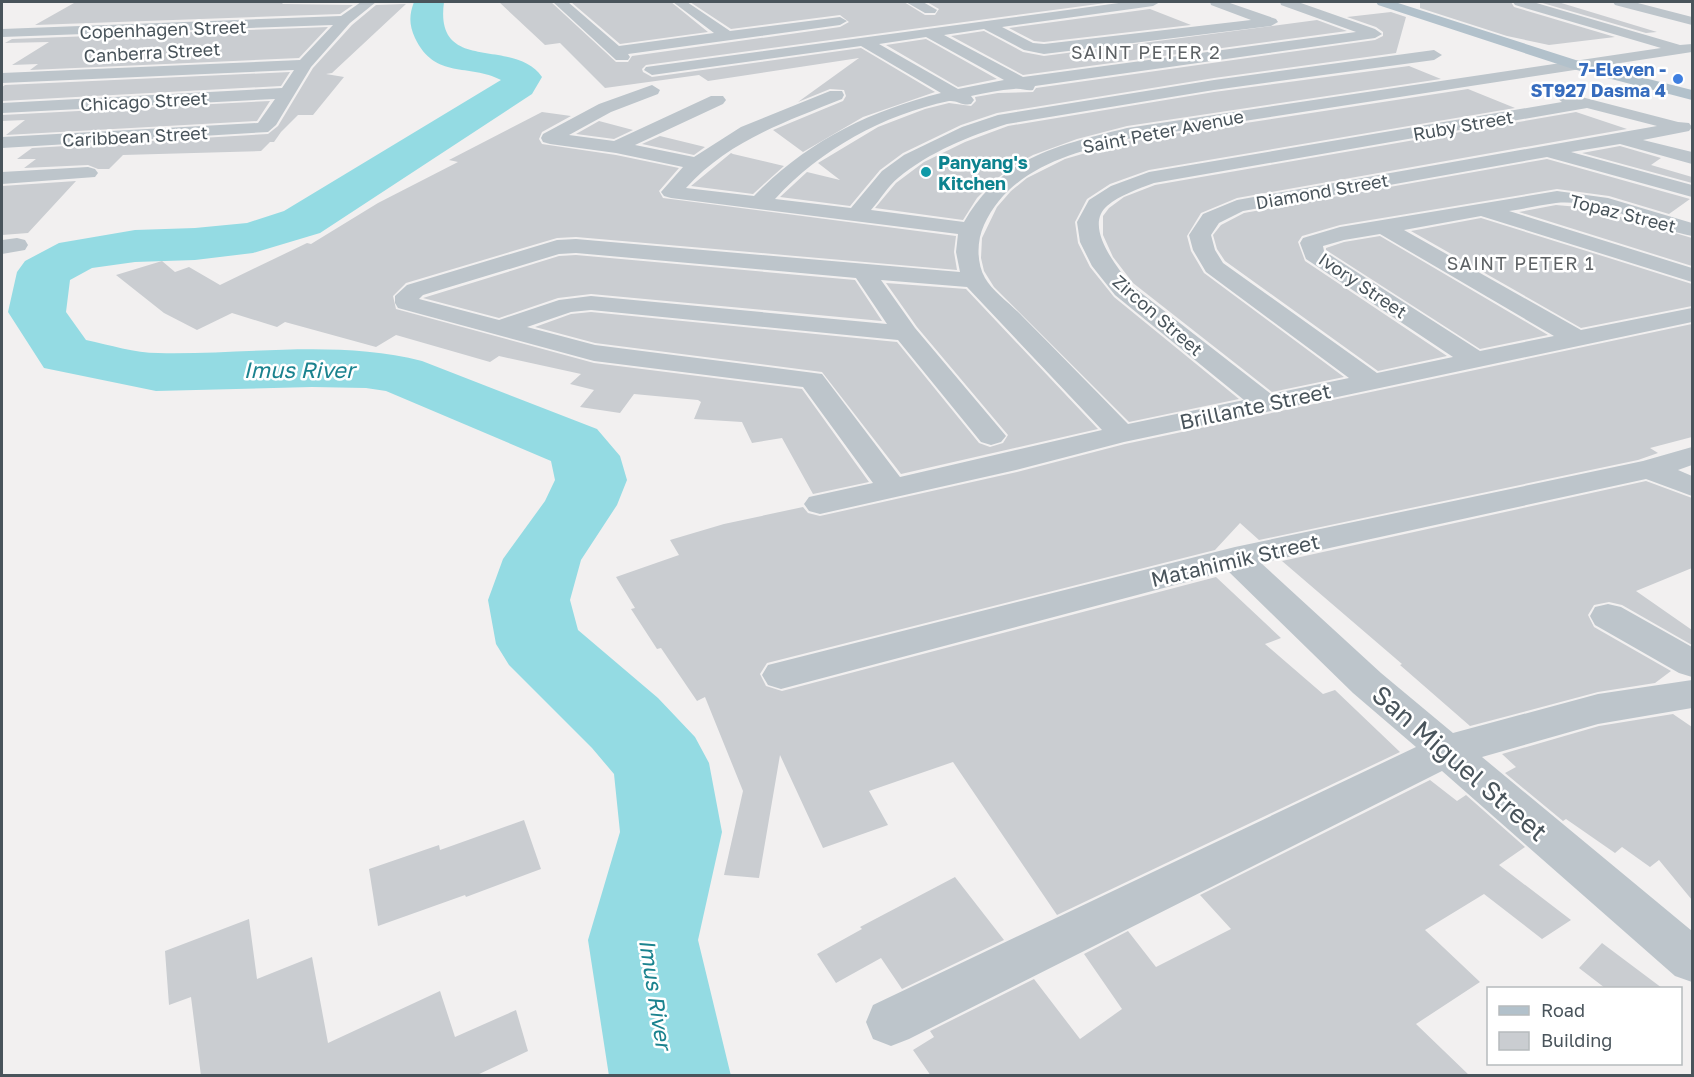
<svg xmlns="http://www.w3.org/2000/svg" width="1694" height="1077" font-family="'Golos Text',sans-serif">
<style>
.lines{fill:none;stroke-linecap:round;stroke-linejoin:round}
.river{fill:#94dbe3;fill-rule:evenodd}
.building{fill:#cacdd1}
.minor{fill:#bdc5cb;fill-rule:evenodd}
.major{fill:#b2c1cb;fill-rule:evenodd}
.shop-dot{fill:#3f7fe0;stroke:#fff;stroke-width:2}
.culture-dot{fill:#0f9aa8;stroke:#fff;stroke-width:2}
.labels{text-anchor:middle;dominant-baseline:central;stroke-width:5;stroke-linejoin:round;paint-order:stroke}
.far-street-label{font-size:18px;fill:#49545b;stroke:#fff}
.far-neighbourhood-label{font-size:18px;letter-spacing:1.5px;fill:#5d6164;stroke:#fff}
.far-shop-label{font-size:18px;font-weight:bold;fill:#366cbe;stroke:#fff;text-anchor:end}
.far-culture-label{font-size:18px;font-weight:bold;fill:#0d838f;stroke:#fff;text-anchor:start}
.street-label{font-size:21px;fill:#49545b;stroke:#fff}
.water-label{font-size:22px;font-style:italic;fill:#1a828e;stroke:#fff}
.near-street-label{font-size:26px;fill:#49545b;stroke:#fff}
</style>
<rect width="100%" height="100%" fill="#f2f0f0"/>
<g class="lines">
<path class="river" d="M414,2H444C434,76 514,36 542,77L532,94L320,233L253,253L195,260L135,262L92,268L70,280L66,312L86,340C110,345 135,353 158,353C246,355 336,339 422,361L597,429L620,456L627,480L617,505L581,560L570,600L578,630L658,698L695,737L709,763L722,832L698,940L731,1076H609L588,940L620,832L614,774L592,748L509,665L496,644L488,600L503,559L545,501L555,480L551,461L386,391L366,388L312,387L156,391L44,368L8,312L17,272L25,261L59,243L135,230L195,228L247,223L284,211L501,80C469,63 435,80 415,38C409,25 409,15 414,2Z"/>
</g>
<path class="building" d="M118,2H284L282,4L353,5L340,14L35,25L74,3Z
M499,2H551L616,62H628L632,56L840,27L849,22L840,15L731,29L690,2H904L925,15H935L939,9L927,2H1113L646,65L642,69L643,72L652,77L861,48L935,92L863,117L803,152L773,130L843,101L846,96L844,90L830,89L798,102L859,58L708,81L699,75L605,88L560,43L545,45Z
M571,2H671L708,32L620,44Z
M1420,2H1511L1514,7L1615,37L1549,45L1507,36L1420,8Z
M1539,2H1558L1657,32L1646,33Z
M406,4L332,73L326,74L344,77L313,115H298L281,132L274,142H270L261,151L123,155L109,169H98L88,165L24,168L36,159H17L32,148L268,134L278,126L313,68L352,25L376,5Z
M1150,9L1191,25L1044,42L1034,41L1009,28Z
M1391,12L1406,17L1396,53L1214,78L997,113L961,125L903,153L880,170L850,206L780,197L807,172L840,180L818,163L878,127L925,109L949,103L971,106L976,101L975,97L998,93L1033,92L1036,88L1375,40L1383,36V32L1376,27L1347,17Z
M1317,20L1347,31L1023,75L951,36L984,31L1023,52L1044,56Z
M328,27L299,58L30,70L38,64L12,65L49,42L5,43L12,39Z
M926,39L997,79L958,87L886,45Z
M1409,66L1441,79L1127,126L1077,139L1033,155L1013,166L994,181L977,198L963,220L875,208L896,183L924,162L965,142L1008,126L1214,92Z
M290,72L281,86L2,101V87L5,85Z
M1468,89L1515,108L1149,170L1110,184L1087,199L1075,222L1078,243L1090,267L1114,297L1239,399L1129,422L994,287L984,271L981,258L982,238L997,207L1011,191L1027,178L1065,159L1127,141Z
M270,101L257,121L6,135L25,120L2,121V115Z
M542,112L571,116L542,132L539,139L542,144L616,155L679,168L659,191L663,198L956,236L954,252L957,270L576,237L557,238L406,283L393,296L396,309L594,363L802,389L869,482L813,494L782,438L752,443L742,422L694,419L701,402L698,400L634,394L620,413L580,407L594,390L570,384L581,374L499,356L490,362L396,335L376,347L285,322L277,327L232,313L197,330L164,313L116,275L162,261L175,272L189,267L220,285L307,243L311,244L378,203L458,162L449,160Z
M1576,112L1627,129L1237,198L1201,213L1187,236L1191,251L1204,273L1344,377L1272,392L1133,283L1113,257L1103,235V216L1109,208L1124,197L1155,185Z
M599,121L633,130L614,139L576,134Z
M660,136L705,147L694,155L642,144Z
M1620,146L1661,158L1651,165L1692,177V183L1582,153Z
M731,153L733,154L784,166L753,194L691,186Z
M1547,159L1690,199L1669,214L1609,196L1557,189L1340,225L1302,236L1298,242L1305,261L1447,356L1378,371L1225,261L1217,249L1213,235L1221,225L1244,213Z
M76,181L28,233L2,235V186Z
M1556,205L1590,208L1692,238V266L1519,212Z
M1481,218L1692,284V306L1581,328L1411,231Z
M1380,236L1548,335L1480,349L1326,250V248L1344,242Z
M576,255L855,280L882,321L591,294L558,298L499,318L423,298L559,256Z
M886,283L966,289L1098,429L901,474L822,372L595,343L535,327L571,314L591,312L897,342L979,443L990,447L1003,443L1008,435L917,327Z
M1692,324V437L1650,448L1658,453L1638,460L1259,540L1240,523L1215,550L767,663L760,674L766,686L782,691L1216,577L1281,638L1265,644L1323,694L1335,690L1400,752L1057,915L953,762L869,791L888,825L823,848L780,755L759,878L724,875L743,791L705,697L697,701L661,648L657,649L631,609L635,608L616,577L679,555L670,540L724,524L803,507L808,513L820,516L1017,472L1125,444Z
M1646,481L1692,498V568L1636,591L1692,630V645L1622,605L1609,602L1594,605L1588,615L1594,627L1671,671L1655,683L1598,692L1470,726L1400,665L1402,664L1282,561Z
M1673,714L1692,727V900L1659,860L1650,867L1622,847L1615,853L1566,819L1563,821L1505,773L1516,767L1502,754L1599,726Z
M1430,780L1457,801L1466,795L1525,847L1499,865L1571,920L1542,939L1484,894L1425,930L1480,982L1416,1024L1470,1076H931L913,1050L934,1037L930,1031L1034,979L1080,1039L1122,1009L1084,954L1128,931L1156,967L1231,929L1200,895Z
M524,820L541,869L466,897L465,895L378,926L369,869L439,845L440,850Z
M955,877L1004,940L902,989L881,958L836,983L817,954L862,929L860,927Z
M249,919L257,979L312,957L328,1043L440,991L455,1037L516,1010L528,1051L475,1076H201L191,997L169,1005L165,951Z
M1602,943L1662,988H1605L1579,968Z"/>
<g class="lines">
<path class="minor" d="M361,2H376L350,23L311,67L276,125L268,132L2,148V137L258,123L275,99L2,113V103L282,88L294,70L2,83V73L300,60L333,25L2,37V29L341,16Z
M553,2H568L619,46L714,33L673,2H687L730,31L840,17L847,21L840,25L628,54L630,57L628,60H616Z
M906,2H923L937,10L935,13H925Z
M1126,2H1160L1153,6L1002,27L1033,43L1044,44L1251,20L1211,5L1210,2H1227L1276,19L1278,22L1271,26L1044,54L1024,50L984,29L944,35L1023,77L1356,32L1281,5L1280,2H1298L1375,29L1382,34L1375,38L1035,86L1033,90C1026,91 1021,88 1014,89C1000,90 985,93 971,96L974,100L971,104C962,106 957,100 949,101C883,115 821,149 775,199L851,208L882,171L904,155L962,127L998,115L1214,80L1434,50L1442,55L1434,60L1214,90L1007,124C970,136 929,152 898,178C888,186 880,200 871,210L964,222C1001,157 1059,145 1127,128L1661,48L1515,5L1513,2H1533L1680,45L1692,44V52L1127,139C1072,153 1010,168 984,225C977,240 976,262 985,278C993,292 1012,305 1023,317C1058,352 1093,388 1128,424L1244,400L1115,295L1092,266L1080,242L1077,222L1089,200L1111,186L1149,172L1562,102L1557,98L1560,94L1566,93L1678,122L1689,123L1692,127L1689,131L1643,140L1692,152V164L1620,144L1571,152L1692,185V197L1547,157L1243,211L1219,223L1211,235L1215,250L1223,263L1377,373L1453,357L1306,259L1300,243L1303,238L1340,227L1557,191L1608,198L1692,223V236C1648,228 1603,199 1556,203C1540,205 1525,209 1509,211L1692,268V282L1481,216L1404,230L1581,330L1692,308V322L1124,442L1016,470L820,514L809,511L804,504L809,497L873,483L803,387L594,361L398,308L395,303V296L407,285L557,240L576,239L960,272L956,252L958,234L671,198L664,196L661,192L683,167L616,153L550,144L543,142L541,138L543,134L599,104L652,85L660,90L658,94L611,112L569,135L614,141L711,96H723L726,100L723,104L635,145L694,157L741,127L830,91H842L844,95L842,99C785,122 728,141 686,188L754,196C806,142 869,111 941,93L861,46L652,75L644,70L646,67ZM926,37L1004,80L958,89L879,44ZM1587,108L1657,126L1237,200L1203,214L1189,235L1193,250L1206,272L1349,378L1271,394L1131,285C1118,268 1083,227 1107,206C1120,195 1138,189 1154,183ZM1380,234L1554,336L1480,351L1324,251L1323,246L1344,240ZM576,253L856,278L887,324L591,296L559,300L499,320L419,299L423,295L559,254ZM881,280L967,287L1102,430L900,477L822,374L595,345L527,327L571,312L591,310L898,340L981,442L991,445L1001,442L1006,436L1001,430L915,328Z
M1613,2H1634L1692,17V25L1615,5Z
M88,167L95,169L98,173L95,177L2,184V172Z
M17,238L25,240L28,245L25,250L2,254V240Z
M1692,447V465L1678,470L1692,476V496L1646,479L1261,563L1381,673L1453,733L1598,694L1692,680V708L1598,724L1482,757L1692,931V982L1675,976L1442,771L909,1039L891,1046L873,1039L866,1022L873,1005L1416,747L1353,693L1228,571L781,689L768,685L762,675L768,665L1235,547L1643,461Z
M1608,604L1621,607L1692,647V677L1679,673L1595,625L1590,616L1595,607Z"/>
<path class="major" d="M1376,2H1395L1585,63L1692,90V100L1573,69L1378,5Z"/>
</g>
<circle class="shop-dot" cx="1678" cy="79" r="6"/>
<circle class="culture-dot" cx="926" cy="172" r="6"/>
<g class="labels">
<g class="far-street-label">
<text transform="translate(163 29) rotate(-2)">Copenhagen Street</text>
<text transform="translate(152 52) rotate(-3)">Canberra Street</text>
<text transform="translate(144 101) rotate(-3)">Chicago Street</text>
<text transform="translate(1463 125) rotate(-10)">Ruby Street</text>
<text transform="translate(1163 131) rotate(-11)">Saint Peter Avenue</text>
<text transform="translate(135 136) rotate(-3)">Caribbean Street</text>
<text transform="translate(1322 191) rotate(-10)">Diamond Street</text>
<text transform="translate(1623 213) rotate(14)">Topaz Street</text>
<text transform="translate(1363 285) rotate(34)">Ivory Street</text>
<text transform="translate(1158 315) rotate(41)">Zircon Street</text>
</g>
<g class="far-neighbourhood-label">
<text x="1146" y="52">SAINT PETER 2</text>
<text x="1521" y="263">SAINT PETER 1</text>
</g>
<g class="far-shop-label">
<text x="1666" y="69">7-Eleven -<tspan x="1666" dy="21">ST927 Dasma 4</tspan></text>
</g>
<g class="far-culture-label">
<text x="938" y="162">Panyang's<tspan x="938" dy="21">Kitchen</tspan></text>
</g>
<g class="street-label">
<text transform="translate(1255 406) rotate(-12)">Brillante Street</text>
<text transform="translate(1235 560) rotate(-13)">Matahimik Street</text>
</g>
<g class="water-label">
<text x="299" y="369">Imus River</text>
<text transform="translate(656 994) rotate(81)">Imus River</text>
</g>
<g class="near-street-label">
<text transform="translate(1460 763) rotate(41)">San Miguel Street</text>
</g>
</g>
<rect width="1694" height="1077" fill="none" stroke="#49545b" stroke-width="6"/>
<rect x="1487" y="987" width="195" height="78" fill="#ffffff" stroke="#b6bbbd" stroke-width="1.5"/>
<rect x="1499" y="1006" width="30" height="9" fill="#b2c1cb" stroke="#b6bbbd" stroke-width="1.5"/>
<text x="1541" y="1017" font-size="18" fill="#49545b">Road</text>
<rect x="1499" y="1032" width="30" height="18" fill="#cacdd1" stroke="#b6bbbd" stroke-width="1.5"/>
<text x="1541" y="1047" font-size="18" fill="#49545b">Building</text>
</svg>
